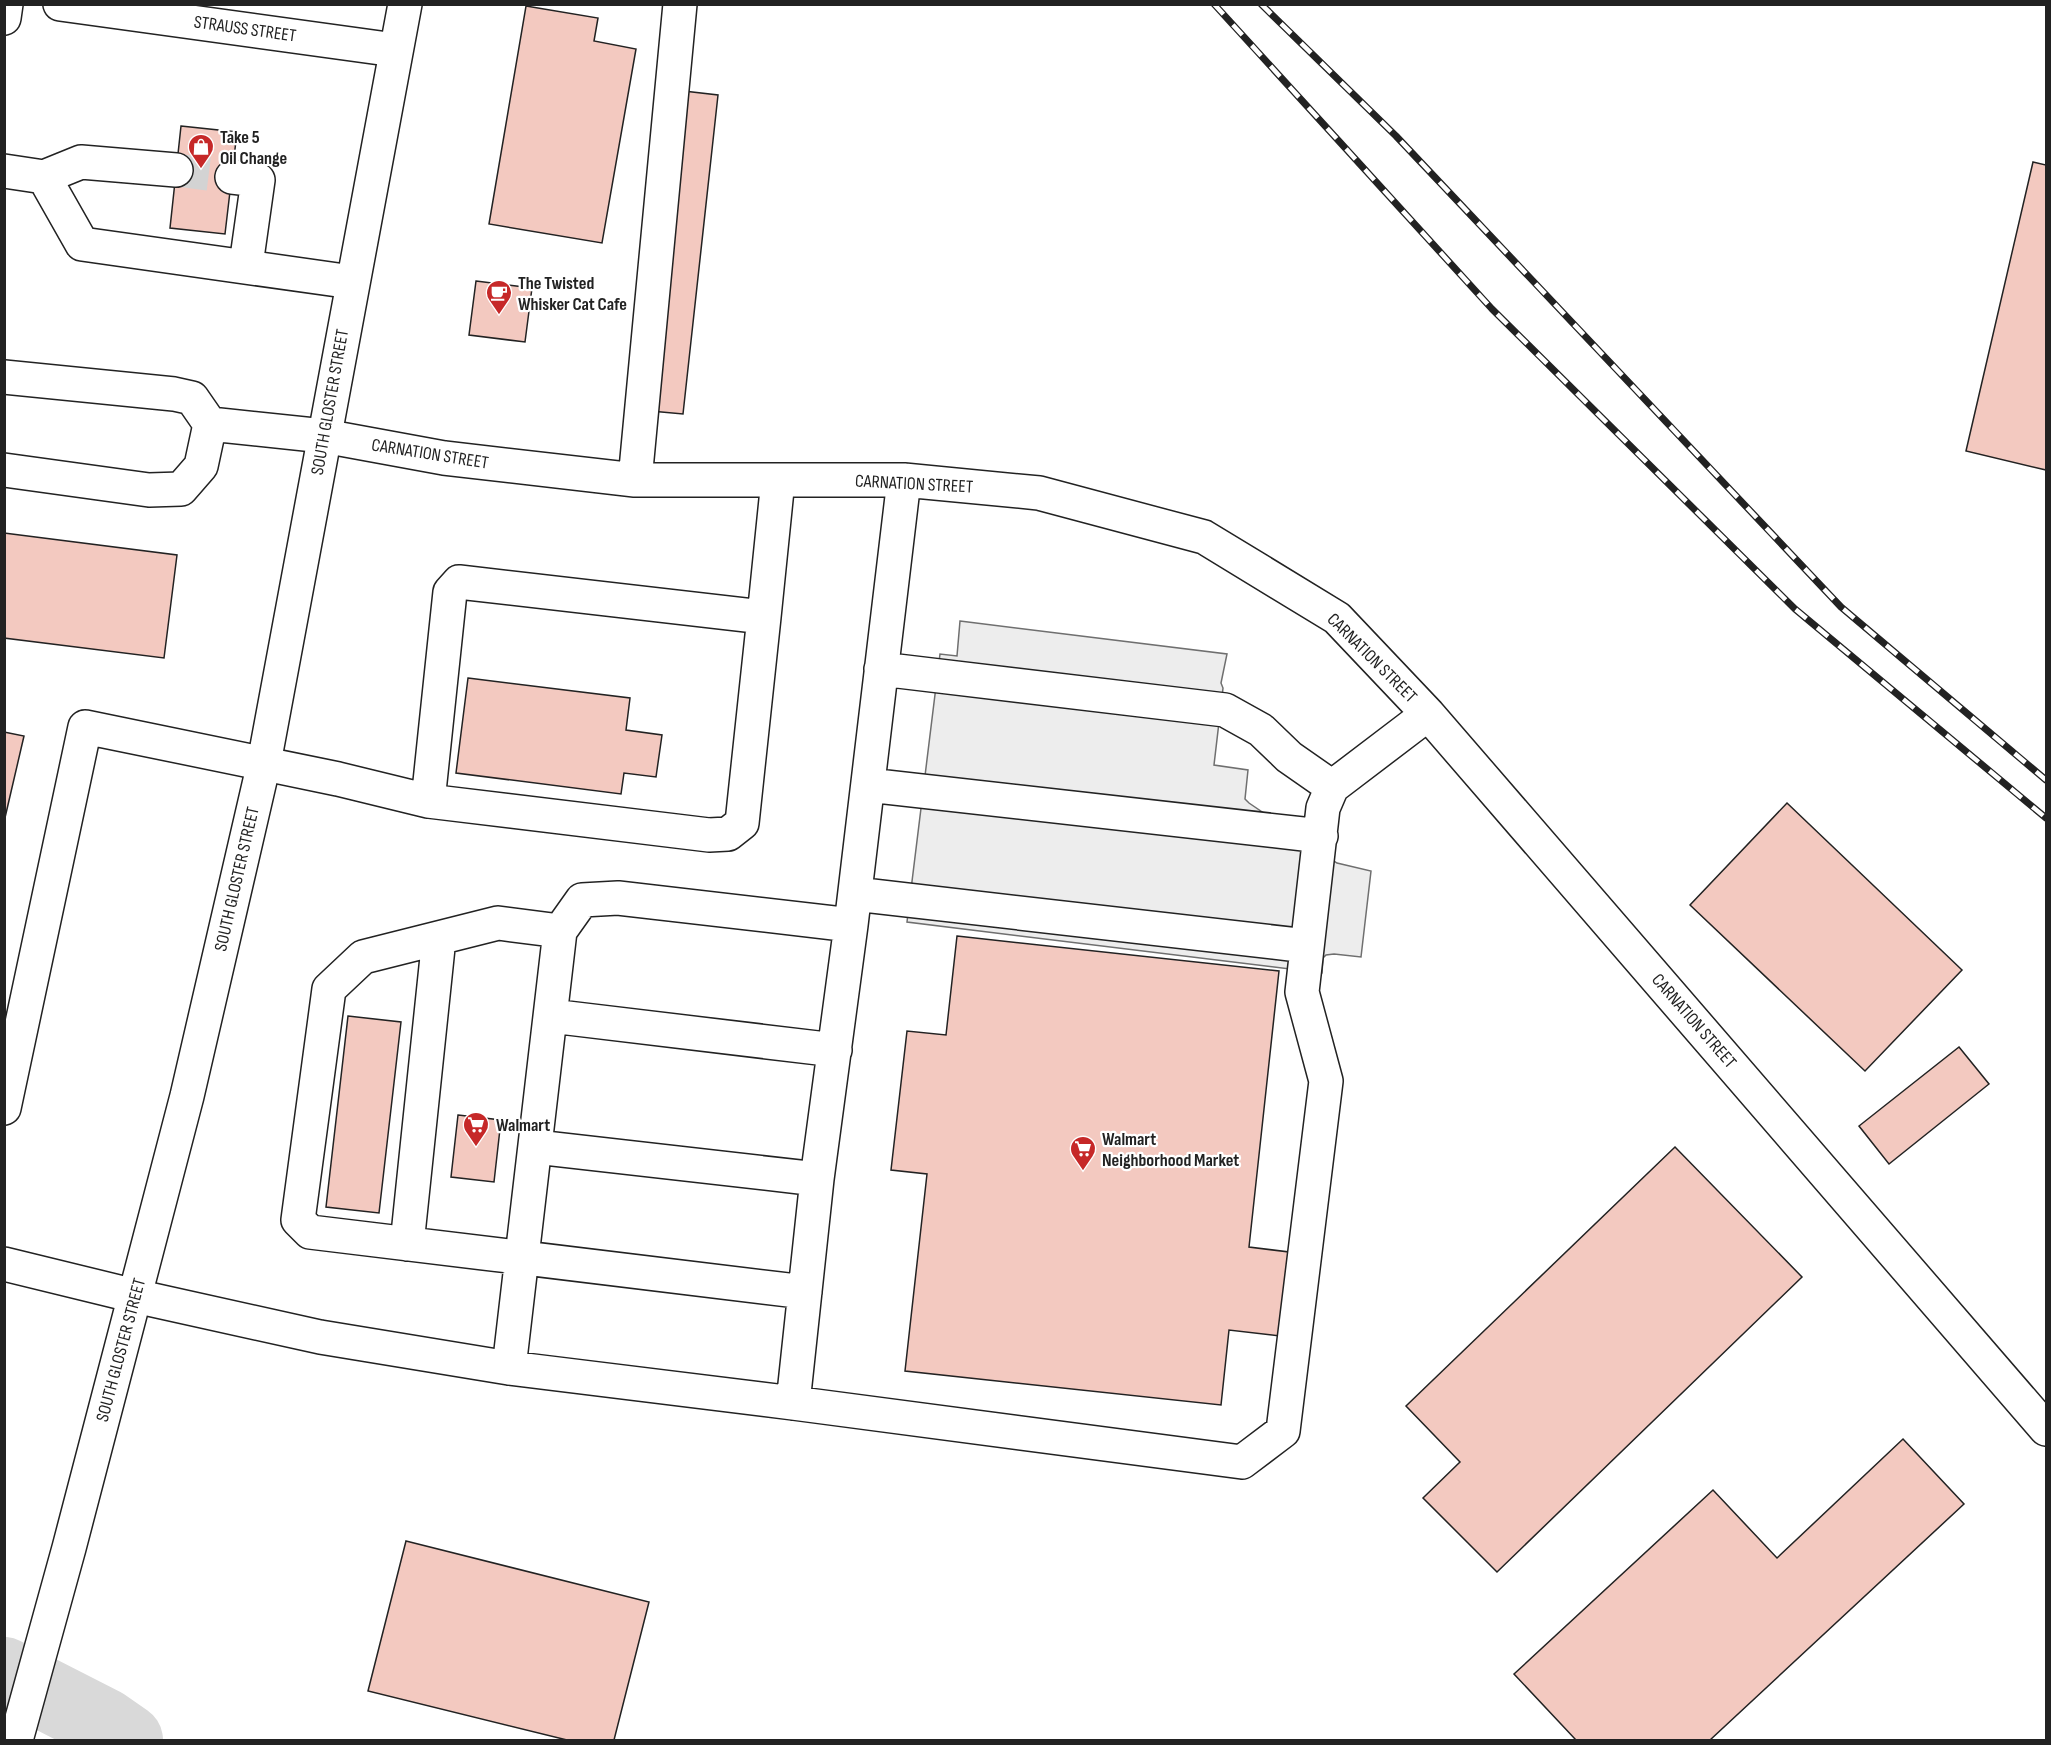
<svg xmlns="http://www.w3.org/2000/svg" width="2051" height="1745" font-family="'Sofia Sans Condensed',sans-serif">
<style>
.parking{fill:#ededed;stroke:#6f6f6f;stroke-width:1.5}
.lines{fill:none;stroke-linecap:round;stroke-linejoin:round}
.river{stroke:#d9d9d9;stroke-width:72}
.building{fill:#f3c9c0;stroke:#222;stroke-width:1.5}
.minor-tunnel{stroke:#d3d3d3;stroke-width:33;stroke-dasharray:33 16;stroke-linecap:butt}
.minor-casing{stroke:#222;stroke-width:36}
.major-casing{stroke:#222;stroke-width:36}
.minor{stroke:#fff;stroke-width:33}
.major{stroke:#fff;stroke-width:33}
.rail-casing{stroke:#222;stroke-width:7}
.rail{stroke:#fff;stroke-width:4.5;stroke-dasharray:14;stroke-linecap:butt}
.labels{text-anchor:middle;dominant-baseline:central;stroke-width:4.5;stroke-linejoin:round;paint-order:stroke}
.street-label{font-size:18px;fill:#222;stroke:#fff}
.poi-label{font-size:18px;font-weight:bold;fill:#222;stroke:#fff;text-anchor:start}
</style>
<rect width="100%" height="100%" fill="#fff"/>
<path class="parking" d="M960,621L1227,654L1221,683L1223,688L1214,765L1248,770L1245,799L1249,803L1337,863L1371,871L1361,957L1334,954L1326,955L1323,958L1322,973L907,922L940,654L957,656Z"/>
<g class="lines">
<path class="river" d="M4,1673L104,1724L127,1740"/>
</g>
<path class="building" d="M526,6L598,18L594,41L636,49L602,243L489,224Z
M675,90L718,95L683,414L640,410Z
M181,126L237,132L225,234L170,228Z
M2033,162L2046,165V470L1966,451Z
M476,281L532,288L525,342L469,335Z
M4,533L177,555L164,658L4,638Z
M468,678L630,698L626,730L662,735L656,777L624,773L621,794L456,773Z
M4,732L24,736L4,822Z
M1787,803L1962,970L1865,1071L1690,905Z
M957,936L1279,971L1249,1247L1297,1253L1288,1337L1229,1330L1221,1405L905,1371L927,1174L891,1170L907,1031L946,1035Z
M348,1016L401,1022L379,1213L326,1207Z
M1959,1047L1989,1084L1889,1164L1859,1126Z
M458,1115L501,1120L494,1182L451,1177Z
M1675,1147L1802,1277L1497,1572L1423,1498L1460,1462L1406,1406Z
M1903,1439L1964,1504L1710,1740H1576L1514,1674L1713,1490L1777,1558Z
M406,1541L649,1602L614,1740H567L368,1691Z"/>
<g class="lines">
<path class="minor-tunnel" d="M176,170L232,177"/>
<defs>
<path id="minor" d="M60,4L395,50
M4,18L6,4
M4,171L44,177L82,244L352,282
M44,177L81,162L176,170
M232,177L258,180L246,265
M4,377L174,394L192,398L210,424L201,466L181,489L149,490L4,470
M210,424L324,436L444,458L635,480H904L1039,493L1204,537L1337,618L1428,714L2046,1429
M635,480L680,4
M764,617L778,480
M881,669L1225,710L1261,730L1289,757L1332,787
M868,785L1321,836
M855,894L1307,946
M551,1016L835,1050
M4,1108L85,727L338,779L428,801L709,835L728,834L742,823L764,617L459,582L450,592L428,801
M536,1147L817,1179
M407,1244L439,938
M4,1264L135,1296L320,1337L509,1368L793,1403L1242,1462L1283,1431L1326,1081L1302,992L1323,808L1332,787L1428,714
M805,1292L310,1232L298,1220L329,989L363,957L498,923L560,931L582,900L618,898L851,925
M509,1368L560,931
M793,1403L817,1179L851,925L904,480"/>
<path id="major" d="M16,1740L69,1548L187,1096L264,763L405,4"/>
</defs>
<use href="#minor" class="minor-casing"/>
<use href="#major" class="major-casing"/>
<use href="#minor" class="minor"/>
<use href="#major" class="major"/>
<defs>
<path id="rail" d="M1214,4L1492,309L1795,609L2046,818
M1261,4L1396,136L1841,607L2046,780"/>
</defs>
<use href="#rail" class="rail-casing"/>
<use href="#rail" class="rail"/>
</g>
<defs>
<symbol id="shop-pin" viewBox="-11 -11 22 30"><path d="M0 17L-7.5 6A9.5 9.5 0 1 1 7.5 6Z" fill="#c62828" stroke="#fff"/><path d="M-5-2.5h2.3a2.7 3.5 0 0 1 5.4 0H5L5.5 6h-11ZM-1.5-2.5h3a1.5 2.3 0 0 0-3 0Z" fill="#fff"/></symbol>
<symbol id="cafe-pin" viewBox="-11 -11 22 30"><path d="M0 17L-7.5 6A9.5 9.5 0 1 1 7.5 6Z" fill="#c62828" stroke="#fff"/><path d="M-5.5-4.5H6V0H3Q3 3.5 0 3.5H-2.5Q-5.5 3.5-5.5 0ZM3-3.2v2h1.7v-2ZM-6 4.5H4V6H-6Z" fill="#fff"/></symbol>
<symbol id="supermarket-pin" viewBox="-11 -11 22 30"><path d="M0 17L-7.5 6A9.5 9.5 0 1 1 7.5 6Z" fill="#c62828" stroke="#fff"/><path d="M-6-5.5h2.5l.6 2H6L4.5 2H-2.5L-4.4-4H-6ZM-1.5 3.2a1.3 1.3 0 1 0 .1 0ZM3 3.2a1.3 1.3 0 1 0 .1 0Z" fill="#fff"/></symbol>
</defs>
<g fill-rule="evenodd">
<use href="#shop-pin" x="186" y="132" width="30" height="40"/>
<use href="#cafe-pin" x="484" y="278" width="30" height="40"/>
<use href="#supermarket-pin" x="461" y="1110" width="30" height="40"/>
<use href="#supermarket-pin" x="1068" y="1134" width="30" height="40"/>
</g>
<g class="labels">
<g class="street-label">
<text transform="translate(245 29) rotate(8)">STRAUSS STREET</text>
<text transform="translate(330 402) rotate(-80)">SOUTH GLOSTER STREET</text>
<text transform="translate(430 454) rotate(9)">CARNATION STREET</text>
<text transform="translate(914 484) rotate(3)">CARNATION STREET</text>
<text transform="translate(1372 658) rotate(45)">CARNATION STREET</text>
<text transform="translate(237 879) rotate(-77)">SOUTH GLOSTER STREET</text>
<text transform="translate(1694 1021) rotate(49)">CARNATION STREET</text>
<text transform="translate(121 1350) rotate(-75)">SOUTH GLOSTER STREET</text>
</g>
<g class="poi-label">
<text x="220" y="137">Take 5<tspan x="220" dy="21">Oil Change</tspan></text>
<text x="518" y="283">The Twisted<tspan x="518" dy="21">Whisker Cat Cafe</tspan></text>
<text x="496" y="1125">Walmart</text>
<text x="1102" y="1139">Walmart<tspan x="1102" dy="21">Neighborhood Market</tspan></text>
</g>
</g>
<rect width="2051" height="1745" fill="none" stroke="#222222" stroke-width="12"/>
</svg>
